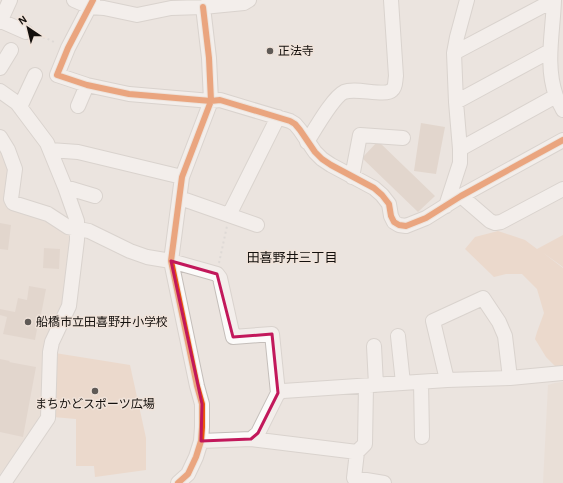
<svg xmlns="http://www.w3.org/2000/svg" width="563" height="483" font-family="'Alegreya Sans','Noto Sans JP',sans-serif">
<style>
.built{fill:#e7d9cf}
.green{fill:#eaccb6}
.building{fill:#d7c6b9}
.lines{fill:none;stroke-linecap:round;stroke-linejoin:round}
.minor-casing{stroke:#c4beba;stroke-width:16}
.path{stroke:#cfcdcc;stroke-width:2;stroke-dasharray:2 3;stroke-linecap:butt}
.minor{stroke:#fcfbfa;stroke-width:14}
.cycleway-casing{stroke:#f0e3da;stroke-width:8}
.cycleway{stroke:#e8590c;stroke-width:6}
.marked{fill:none;stroke:#c2185b;stroke-width:3;stroke-linejoin:round}
.poi-dot{fill:#5f5a56;stroke:#f0e3da;stroke-width:1.5}
.labels{text-anchor:middle;dominant-baseline:central;stroke-width:3;stroke-linejoin:round;paint-order:stroke}
.poi-label{font-size:12px;fill:#14100d;stroke:#f0e3da;text-anchor:start}
.neighbourhood-label{font-size:13px;fill:#14100d;stroke:#f0e3da}
</style>
<rect width="100%" height="100%" fill="#ebe4df"/>
<path class="built" d="M0,146L10,170L4,202L6,205L46,219L67,232L73,238L64,304L43,416L0,474Z
M563,382V483H543L548,385L555,383Z"/>
<path class="green" d="M498,231L525,240L537,249L563,235V267L542,252L563,268V366L556,367L546,357L535,339L537,332L544,313L537,289L522,274H506L494,277L465,249L475,237Z
M55,353L130,365L146,438V470L95,477L94,466H76V419L53,417Z"/>
<path class="building" d="M421,123L445,127L436,174L414,171Z
M378,141L435,196L418,212L362,158Z
M0,223L11,225L8,250L0,249Z
M44,248L60,249L59,269L43,268Z
M29,286L46,289L40,320L39,319L35,340L3,334L7,317L0,315V309L15,312L18,298L27,300Z
M0,359L10,361L9,362L36,367L23,437L0,432Z"/>
<g class="lines">
<defs>
<path id="minor" d="M74,0L90,7L104,8L137,15L171,8L203,7L244,3L249,0
M93,0L68,48L57,75L87,85L129,94L211,101L220,100L290,121L295,124L300,130L315,152L322,159L331,165L374,188L382,195L389,204L391,216L394,222L399,225L406,226L426,218L461,196L563,140
M554,0C553,32 545,65 556,96C558,101 561,105 563,110
M1,21L26,32
M0,22L10,0
M454,53L554,0
M0,68L11,50
M0,91L17,103L47,143L65,187L77,221V240L69,306L52,342L50,352L48,418L4,483
M456,102L550,51
M78,106L87,85
M20,107L35,75
M0,137L8,150L15,169L11,199L13,203L48,214L68,227L89,231L130,251L147,257L171,261L217,274L220,278L233,337L272,334L278,393
M307,142C314,131 333,97 344,92C356,87 385,97 392,90C396,87 395,81 396,76L391,0
M460,149L556,96
M50,150L78,152L182,177
M352,177L360,135L403,138
M65,187L95,196
M461,196L490,221L495,223L501,222L563,189
M180,198L257,225
M446,206L460,163V149L456,102L454,53L457,37L467,0
M229,215L278,117
M398,336L403,383
M374,346L376,385
M447,380L433,321L483,298L499,322L505,336L510,378
M421,382L422,437
M366,386L365,444L357,452L354,478L384,483
M251,439L357,452
M201,441L251,439L258,433L278,393L283,391L447,380L510,378L563,373
M178,483L188,474L196,457L201,441L202,427V404L197,386L171,261L182,177L211,101L209,58L203,7"/>
</defs>
<use href="#minor" class="minor-casing"/>
<path class="path" d="M38,36L46,38L56,43
M219,263L227,226"/>
<use href="#minor" class="minor"/>
<defs>
<path id="cycleway" d="M93,0L68,48L57,75L87,85L129,94L211,101L220,100L290,121L295,124L300,130L315,152L322,159L331,165L374,188L382,195L389,204L391,216L394,222L399,225L406,226L426,218L461,196L563,140
M178,483L188,474L196,457L201,441L202,427V404L197,386L171,261L182,177L211,101L209,58L203,7"/>
</defs>
<use href="#cycleway" class="cycleway-casing"/>
<use href="#cycleway" class="cycleway"/>
</g>
<path d="M0 0H563V483H0ZM171,261L217,274L233,337L272,334L278,393L258,433L251,439L201,441L202,404Z" fill="#ebe4df" fill-opacity=".55" fill-rule="evenodd"/>
<path class="marked" d="M171,261L217,274L233,337L272,334L278,393L258,433L251,439L201,441L202,404Z"/>
<g class="poi-dot">
<circle cx="270" cy="51" r="4"/>
<circle cx="28" cy="322" r="4"/>
<circle cx="95" cy="391" r="4"/>
</g>
<g class="labels">
<g class="poi-label">
<text x="278" y="51">正法寺</text>
<text x="36" y="322">船橋市立田喜野井小学校</text>
<text x="95" y="404" text-anchor="middle">まちかどスポーツ広場</text>
</g>
<g class="neighbourhood-label">
<text x="292" y="258">田喜野井三丁目</text>
</g>
</g>
<g transform="translate(28 28) rotate(325)" stroke="#f0e3da" stroke-width="3" paint-order="stroke">
<path d="M0-3L7 15L0 10L-7 15Z" fill="#14100d"/>
<text y="-6" font-size="11" font-weight="bold" text-anchor="middle" fill="#14100d">N</text>
</g>
</svg>
